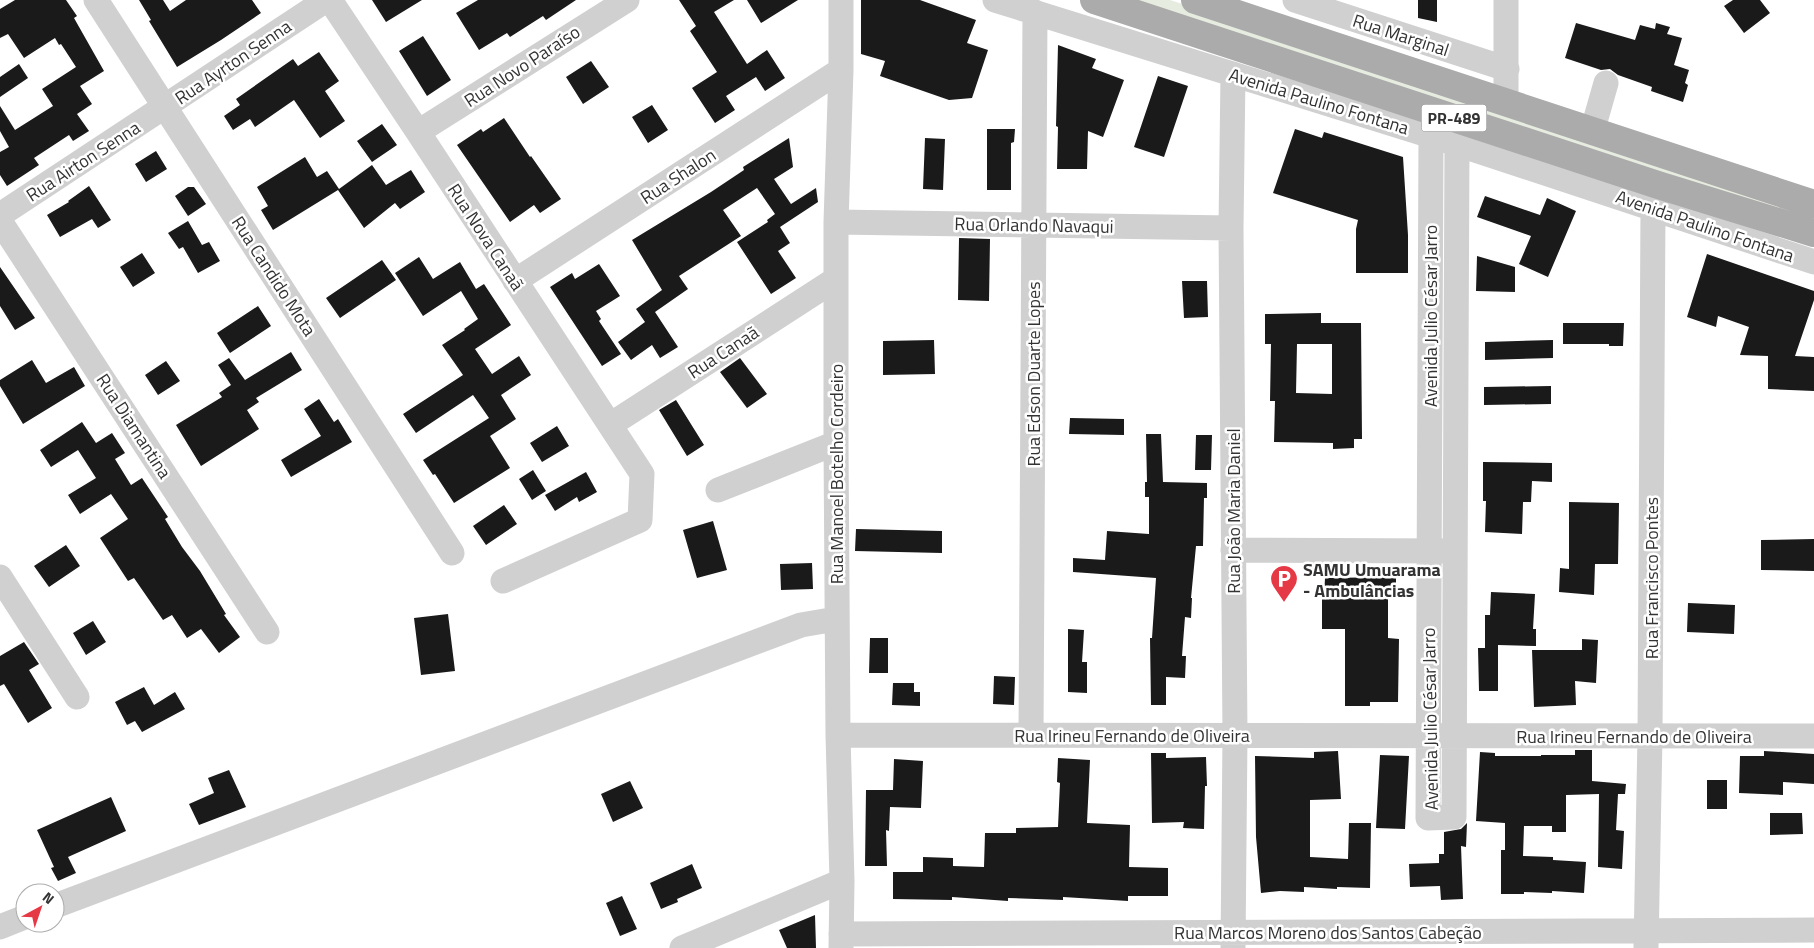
<svg xmlns="http://www.w3.org/2000/svg" width="1814" height="948" font-family="'Titillium Web',sans-serif">
<style>
.green{fill:#e6ecdf}
.building{fill:#1a1a1a;fill-rule:evenodd}
.lines{fill:none;stroke-linecap:round;stroke-linejoin:round}
.minor{stroke:#d0d0d0;stroke-width:25}
.major{stroke:#ababab;stroke-width:28}
.labels{text-anchor:middle;dominant-baseline:central;stroke-width:5;stroke-linejoin:round;paint-order:stroke}
.shield{fill:#fff;stroke:#707070;stroke-width:1}
.shield-label{font-size:16px;font-weight:bold;fill:#333}
.street-label{font-size:18px;fill:#333;stroke:#fff}
.poi-label{font-size:18px;font-weight:bold;fill:#333;stroke:#fff;text-anchor:start}
</style>
<rect width="100%" height="100%" fill="#fff"/>
<path class="green" d="M1132,0H1170L1814,208V223Z"/>
<path class="building" d="M15,0H66L77,16L74,18L104,71L80,86L92,104L77,114L89,131L73,141L69,135L34,158L39,165L7,186L0,175V152L9,147L0,131V106L15,130L53,106L42,89L76,67L61,44L59,45L55,38L24,58L8,34L0,38V9Z
M139,0H163L170,11L186,0H252L261,13L221,40L177,67L149,21L151,20Z
M372,0H422L386,22Z
M478,0H576L546,20L543,16L510,37L507,33L479,50L456,13Z
M679,0H734L714,12L747,64L767,50L785,78L765,91L756,77L726,96L735,110L715,123L692,88L717,72L690,31L696,26Z
M747,0H798L761,23Z
M861,0H920L976,20L967,43L988,50L972,98L949,100L880,76L885,61L861,54Z
M1418,0H1437V22L1418,18Z
M1733,0H1760L1770,13L1744,33L1724,6Z
M1576,23L1635,40L1640,25L1655,29L1656,23L1670,27L1667,34L1682,38L1674,65L1689,70L1685,83L1688,85L1683,102L1651,91L1652,87L1618,75L1610,69L1601,70L1565,58Z
M423,36L451,80L427,96L399,51Z
M1058,45L1096,59L1092,68L1124,80L1103,137L1088,131L1087,169H1057L1058,127L1056,126Z
M319,52L339,81L325,91L345,121L320,138L294,100L255,127L250,119L233,130L224,116L240,105L236,99L293,59L298,66Z
M591,61L609,87L583,104L566,77Z
M19,64L28,78L0,97V77Z
M1158,76L1188,86L1164,157L1134,147Z
M652,105L668,130L648,143L632,117Z
M504,118L530,157L531,156L561,199L540,213L534,205L510,222L457,145L481,129L483,132Z
M382,124L397,145L372,162L357,141Z
M987,129H1015L1014,142L1011,143V190H987Z
M1295,129L1322,138L1324,132L1403,157L1408,235V273H1356V229L1358,220L1273,193Z
M789,138L793,167L774,179L791,204L816,188L818,202L780,227L790,243L778,251L796,278L771,294L737,242L768,222L767,220L775,214L757,188L723,210L741,236L679,276L688,289L655,312L678,347L660,358L652,345L631,360L618,342L645,322L636,309L662,290L632,240L711,192L744,170L743,167Z
M925,138L945,139L943,190L923,189Z
M156,151L167,169L146,182L135,164Z
M305,157L317,177L327,171L339,189L372,165L386,185L411,170L425,192L400,209L395,203L364,228L338,190L273,230L261,210L268,206L257,187Z
M89,186L111,220L98,228L92,219L60,237L47,215L69,202L68,201Z
M188,187H194L206,204L188,216L175,196Z
M1485,196L1540,215L1547,198L1576,211L1548,277L1519,264L1531,236L1477,217Z
M188,221L202,245L209,242L220,261L198,273L183,247L179,249L168,233Z
M959,238L990,239L989,301L958,300Z
M142,253L155,273L133,287L120,267Z
M1707,254L1814,291V300L1795,356L1814,357V391L1768,389V356L1740,355L1749,327L1718,316L1716,327L1687,317Z
M1477,256L1515,267V292L1476,291Z
M419,257L433,279L460,262L476,289L484,284L511,325L475,349L492,374L519,356L531,375L501,395L516,419L490,436L510,468L454,503L435,474L433,475L423,460L489,418L473,395L416,433L403,414L463,375L442,345L465,330L464,329L478,319L461,291L423,316L395,273Z
M382,260L396,280L340,318L326,298Z
M599,264L620,296L596,311L601,319L599,321L621,354L602,366L550,287L572,273L575,279Z
M0,267L35,318L15,330L0,306Z
M1182,281H1207L1208,317L1184,318Z
M258,306L271,326L230,353L217,333Z
M1321,313V323H1361L1362,439H1354V448L1333,449V443L1274,442L1275,401H1270L1271,344H1265V314ZM1297,344H1332V394L1296,393Z
M1563,323H1624L1623,346H1609V344H1563Z
M934,340L935,374L883,375V341Z
M1553,340V358L1485,360V342Z
M291,352L302,370L256,398L259,402L247,410L259,429L201,466L176,425L222,397L219,393L231,385L218,365L229,358L245,380Z
M740,358L767,394L747,408L720,372Z
M32,360L46,383L74,367L85,386L23,424L0,386V380Z
M166,361L180,381L158,395L145,375Z
M1551,386V404L1484,405V387Z
M319,399L334,422L338,419L352,442L291,477L281,460L321,436L304,409Z
M676,400L704,445L687,456L659,410Z
M1070,418L1124,419V435L1069,434Z
M82,422L96,443L112,433L125,453L115,459L131,485L142,478L168,517L165,519L182,547L200,571L226,614L224,615L240,637L219,653L201,629L187,638L172,615L163,620L134,578L128,581L100,538L128,519L111,494L80,514L68,495L96,478L78,450L51,467L40,450Z
M557,426L569,446L542,462L530,443Z
M1146,434H1161L1163,482L1207,483V498H1204L1203,546H1196L1191,598H1192L1191,618L1185,617L1182,656H1186L1185,678L1166,677V705H1151L1150,638H1152L1156,578L1073,572V558L1105,560L1107,531L1149,534V497H1145V482H1147Z
M1196,435H1212L1211,470H1195Z
M1483,462L1552,463V482L1532,481L1531,502H1523L1522,534L1485,532L1486,501H1483Z
M533,470L546,491L532,500L519,479Z
M586,472L597,492L579,502L577,497L555,511L545,495Z
M1569,502L1619,503L1618,564H1595L1594,595L1559,592L1560,568L1569,569Z
M504,505L517,524L486,545L473,526Z
M713,521L727,570L697,578L683,530Z
M856,529L942,531V553L855,551Z
M1814,539V571L1761,570V540Z
M66,545L80,566L49,587L34,566Z
M812,563L813,589L781,590L780,564Z
M1396,577V596L1388,595V638L1399,639L1398,702H1370V706H1345V629H1322V598H1324L1325,578Z
M1491,592L1535,594L1533,629H1536V646L1498,645V691H1479L1478,648H1485V615H1490Z
M1688,603L1735,605L1734,634L1687,632Z
M448,614L455,671L421,675L414,618Z
M93,621L106,642L86,655L73,633Z
M1068,629L1084,630L1082,662H1087V693L1068,692Z
M870,638H888V673H869Z
M1582,639L1598,640L1596,683L1575,681L1576,705L1534,707L1532,650H1582Z
M24,642L39,664L29,670L52,708L28,723L4,684L0,686V656Z
M994,676L1015,677L1014,705L993,704Z
M893,683H914V692H920V706L892,705Z
M144,687L154,705L175,692L185,709L142,732L135,721L127,725L115,702Z
M1575,750H1592V781L1626,784L1625,794H1618L1616,830L1624,831L1622,869L1598,867L1599,794L1566,795V832H1552V826H1524L1523,856L1553,857V860L1586,862L1584,893L1552,891V893L1524,892V894H1501V850H1505V823L1476,821L1480,752L1495,753V756H1541V755H1575Z
M1338,751L1341,799L1310,800V857L1348,859L1349,823H1371L1370,888L1337,887V889L1304,887V892L1280,891L1261,893L1256,837L1255,756L1314,758V752Z
M1764,751L1814,754V784L1783,782V795L1739,793L1740,756H1764Z
M1151,753H1166V758L1206,757L1207,786H1205L1204,829L1183,828L1184,822L1152,823Z
M1380,755L1409,756L1405,829L1376,828Z
M1058,758L1090,760L1087,823L1130,825L1129,867L1168,868V896H1128V901L1063,897V900L1008,898V901L952,897V900L893,899V872H923V857L953,858V866L984,867L985,833H1016V828L1058,827L1060,783L1057,782Z
M894,759L923,761L921,808L890,807L889,831L886,830L887,866H865L866,790H893Z
M229,770L246,807L199,825L189,804L214,793L208,778Z
M1707,780H1727V809H1707Z
M630,781L643,808L613,822L601,794Z
M111,797L126,831L68,857L76,873L58,881L51,868L54,867L37,830Z
M1770,813H1802L1803,834L1770,835Z
M1467,823L1466,847L1461,846L1463,899L1441,900L1440,886L1410,887L1409,864L1439,863V854H1444V832L1461,829Z
M692,864L702,888L677,899L678,902L661,909L650,883Z
M622,896L637,929L620,936L606,903Z
M815,915L816,948H787L779,930Z"/>
<g class="lines">
<path class="minor" d="M96,0L452,553
M330,0L418,132L642,474L640,520L503,581
M841,0V70L836,222V443L838,735L842,881L841,948
M995,0L1457,144L1814,262
M1295,0L1507,69
M1506,0V103
M1233,74L1231,228L1235,735L1233,948
M418,132L627,0
M1592,132L1606,83
M1431,136L1428,818L1454,817L1457,144
M0,215L326,0
M0,221L267,632
M836,222L1231,228
M515,281L841,70
M610,425L836,279
M718,490L836,443
M1233,550L1446,551
M0,577L77,697
M838,735L1814,736
M1031,735L1035,12
M55,906L801,625L836,619
M0,927L25,917
M841,934L1814,930
M682,948L842,881
M1646,948L1650,736L1653,208"/>
<path class="major" d="M1094,0L1658,185L1814,233
M1195,0L1814,204"/>
</g>
<defs>
<symbol id="parking-pin" viewBox="-11 -11 22 30"><path d="M0 17L-7.5 6A9.5 9.5 0 1 1 7.5 6Z" fill="#e63946" stroke="#fff"/><path d="M-3.5-5.5H1a3.5 3.5 0 0 1 0 7H-1V5.5H-3.5ZM-1-3.4V-.6H.8a1.4 1.4 0 0 0 0-2.8Z" fill="#fff"/></symbol>
</defs>
<g fill-rule="evenodd">
<use href="#parking-pin" x="1268" y="563" width="32" height="43"/>
</g>
<g class="labels">
<rect class="shield" x="1421.5" y="104.5" width="65" height="27" rx="4"/>
<g class="shield-label">
<text x="1454" y="118">PR-489</text>
</g>
<g class="street-label">
<text transform="translate(1401 35) rotate(18)">Rua Marginal</text>
<text transform="translate(233 62) rotate(-34)">Rua Ayrton Senna</text>
<text transform="translate(522 66) rotate(-33)">Rua Novo Paraíso</text>
<text transform="translate(1319 101) rotate(17)">Avenida Paulino Fontana</text>
<text transform="translate(83 161) rotate(-33)">Rua Airton Senna</text>
<text transform="translate(678 176) rotate(-33)">Rua Shalon</text>
<text transform="translate(1034 225) rotate(1)">Rua Orlando Navaqui</text>
<text transform="translate(1705 226) rotate(19)">Avenida Paulino Fontana</text>
<text transform="translate(486 237) rotate(57)">Rua Nova Canaã</text>
<text transform="translate(274 276) rotate(57)">Rua Candido Mota</text>
<text transform="translate(1430 316) rotate(-90)">Avenida Julio César Jarro</text>
<text transform="translate(723 352) rotate(-33)">Rua Canaã</text>
<text transform="translate(1033 374) rotate(-90)">Rua Edson Duarte Lopes</text>
<text transform="translate(134 426) rotate(57)">Rua Diamantina</text>
<text transform="translate(836 474) rotate(-90)">Rua Manoel Botelho Cordeiro</text>
<text transform="translate(1233 511) rotate(-90)">Rua João Maria Daniel</text>
<text transform="translate(1651 578) rotate(-90)">Rua Francisco Pontes</text>
<text transform="translate(1430 719) rotate(-91)">Avenida Julio César Jarro</text>
<text x="1132" y="735">Rua Irineu Fernando de Oliveira</text>
<text x="1634" y="736">Rua Irineu Fernando de Oliveira</text>
<text x="1328" y="932">Rua Marcos Moreno dos Santos Cabeção</text>
</g>
<g class="poi-label">
<text x="1303" y="569">SAMU Umuarama<tspan x="1303" dy="21">- Ambulâncias</tspan></text>
</g>
</g>
<g transform="translate(40 908) rotate(40)"><circle r="24" fill="#ffffff" stroke="#adadad"/>
<path d="M0-4L9 19L0 12L-9 19Z" fill="#e63946"/>
<text y="-8" font-size="14" font-weight="bold" text-anchor="middle" fill="#333333">N</text>
</g>
</svg>
